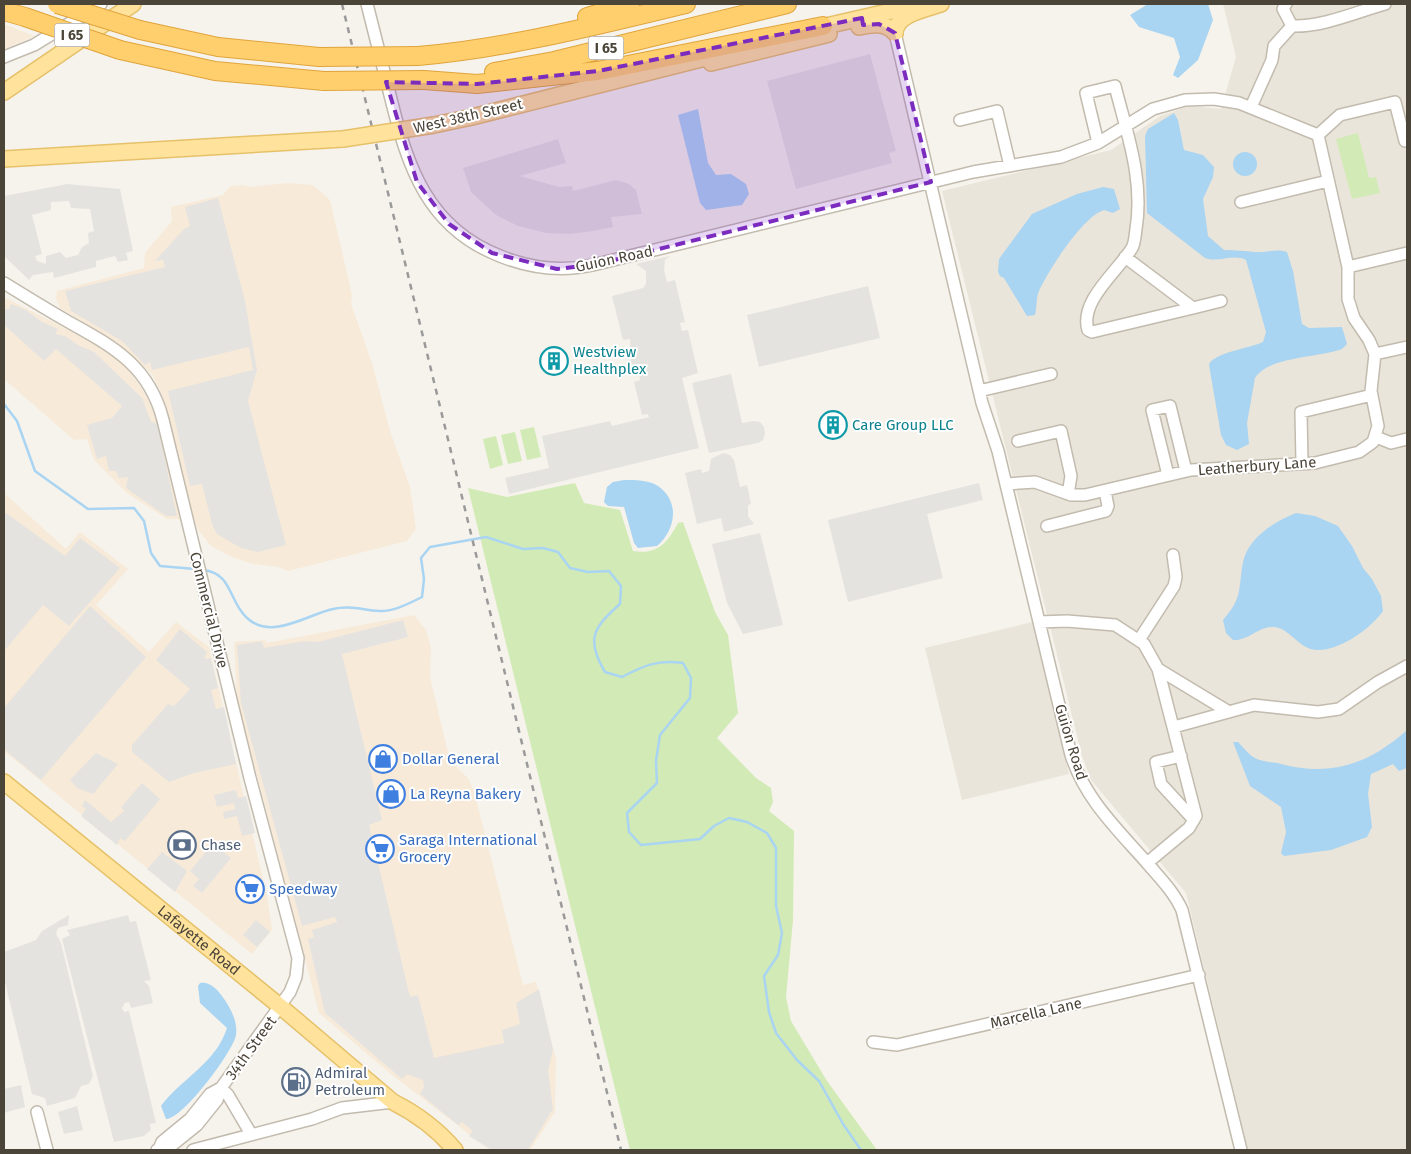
<svg xmlns="http://www.w3.org/2000/svg" width="1411" height="1154" font-family="'Fira Sans',sans-serif">
<style>
.residential{fill:#eae5da}
.commercial{fill:#f7ead8}
.green{fill:#d2eab5}
.parking{fill:#e5e3e0;fill-rule:evenodd}
.water{fill:#a9d4f2}
.lines{fill:none;stroke-linecap:round;stroke-linejoin:round}
.stream{stroke:#a9d4f2;stroke-width:2.5}
.minor-casing{stroke:#c2bbae;stroke-width:14}
.major-casing{stroke:#e6c16a;stroke-width:18}
.highway-casing{stroke:#e0a43c;stroke-width:20}
.minor{stroke:#fff;stroke-width:11}
.major{stroke:#ffe39c;stroke-width:15}
.highway{stroke:#ffcf6e;stroke-width:18}
.rail{stroke:#9a9a9a;stroke-width:2.5;stroke-dasharray:6 6;stroke-linecap:butt}
.major-bridge-casing{stroke:#e6c16a;stroke-width:18;stroke-linecap:butt}
.highway-bridge-casing{stroke:#e0a43c;stroke-width:20;stroke-linecap:butt}
.major-bridge{stroke:#ffe39c;stroke-width:15}
.highway-bridge{stroke:#ffcf6e;stroke-width:18}
.marked{fill:#7b2cbf;fill-opacity:0.2;stroke:#7b2cbf;stroke-width:4;stroke-dasharray:10 6;stroke-linejoin:round}
.labels{text-anchor:middle;dominant-baseline:central;stroke-width:4;stroke-linejoin:round;paint-order:stroke}
.shield{fill:#fff;stroke:#817c74;stroke-width:1}
.shield-label{font-size:14px;font-weight:bold;fill:#4b4439}
.street-label{font-size:15px;fill:#4b4439;stroke:#fff}
.culture-label{font-size:15px;fill:#0d838f;stroke:#fff;text-anchor:start}
.shop-label{font-size:15px;fill:#366cbe;stroke:#fff;text-anchor:start}
.service-label{font-size:15px;fill:#4e5e75;stroke:#fff;text-anchor:start}
</style>
<rect width="100%" height="100%" fill="#f6f3ec"/>
<path class="residential" d="M1223,4H1407V1150H1248L1186,893L1091,780L1082,756L942,191L1111,150L1160,116L1190,106L1221,109L1236,57Z
M1032,622L1069,774L962,800L925,648Z"/>
<path class="commercial" d="M4,24L34,36L4,49Z
M288,183L313,185L330,200L352,295L351,304L372,363L390,431L410,487L416,529L407,541L288,571L278,567L253,564L232,557L211,546L199,531L191,513L161,392L152,374L118,343L60,308L56,299L57,291L144,268L145,253L172,221L171,207L223,195L230,186L243,185L250,187Z
M4,297L99,346L117,358L133,376L146,395L157,419L182,519H167L127,493L94,460L87,439L74,440L4,379Z
M4,493L66,549L80,532L128,569L96,605L149,652L176,622L209,647L267,896L272,930L252,954L4,751Z
M414,615L426,630L431,648L430,677L450,761L468,778L474,791L523,985L536,982L556,1059L555,1112L530,1150H490L392,1075L319,1013L237,699L234,642L265,640L267,643Z"/>
<path class="green" d="M1358,133L1369,178L1376,177L1380,193L1352,199L1336,139Z
M534,427L541,457L527,460L520,430Z
M515,432L522,461L508,464L501,435Z
M496,436L503,465L490,469L483,439Z
M575,483L584,503L620,510L633,551C658,555 667,543 678,523L683,522L715,612L728,635L738,713L717,738L756,778L771,788L773,802L769,811L794,831L793,920L786,997L791,1021L827,1081L877,1150H630L468,488L507,497Z"/>
<path class="parking" d="M870,54L896,151L889,153L892,163L796,189L767,81Z
M558,139L566,163L520,176L559,187L572,186L573,191L616,180L623,182L629,184L636,190L642,214L611,217L613,227L593,231L569,234L546,233L518,226L496,215L471,192L463,168Z
M67,184L120,189L133,251L126,253L128,260L118,262L115,256L96,261V267L54,278L53,272L33,275L29,280L4,256V196ZM69,201L71,208L90,209L94,231L88,233L89,243L82,247L78,255L66,258L60,252L46,256V264L37,261L35,256L42,254L32,215L51,210V202Z
M218,198L245,301L257,370L248,401L286,545L258,552L241,548L217,534L212,524L202,484L190,486L168,391L253,370L249,347L152,370L150,362L145,365L122,341L71,311L65,291L165,267L163,260L155,261L184,229L190,226L185,207Z
M670,256L665,260L664,270L667,282L675,280L685,322L680,323L682,331L688,330L698,373L682,378L699,448L509,494L505,478L549,468L542,436L610,421L612,426L649,417L648,414L642,415L634,382L640,380L639,372L631,365L630,339L623,340L612,296L643,288L646,284V271L636,264Z
M868,286L880,338L759,367L747,315Z
M11,304L26,310L42,322L58,329L55,334L65,336L78,345L94,352L142,398L151,422L157,423L177,516H166L126,488L128,477L119,478L116,471H109L106,456L97,459L87,425L112,418L122,406L56,349L44,361L4,325V309H9Z
M731,374L742,423L754,421L760,422L764,427L765,434L763,440L758,443L709,453L692,383Z
M723,453L730,455L734,460L740,487L747,485L751,503L748,506V516L754,524L724,532L721,518L697,524L685,473L701,469L702,473L709,471L711,459Z
M979,483L983,500L927,514L943,578L848,602L828,520Z
M6,513L65,556L80,538L120,568L69,626L43,605L4,651V516Z
M760,533L783,625L743,634L727,603L712,544Z
M90,606L146,657L41,780L4,749V708Z
M403,620L408,637L342,654L382,820L369,825L410,997L418,995L434,1058L504,1043L502,1030L520,1024L516,1003L539,989L553,1049L548,1071L553,1109L528,1150H492L469,1136L473,1131L462,1122L458,1125L420,1094L424,1087L423,1080L407,1074L402,1079L325,1013L308,939L314,937L312,930L337,922L335,917L302,926L241,703L237,645L262,641L264,648L305,641L318,642Z
M180,629L207,652L204,659L211,658L218,688L211,690L216,709L224,707L236,764L194,773L169,782L132,752V745L168,704L174,706L190,689L156,660Z
M96,753L118,764L93,794L77,788L70,780Z
M142,783L160,799L125,841L120,838L117,845L81,816L86,809L82,806L85,800L111,822L124,811L121,807Z
M236,790L238,798L246,796L255,833L242,836L237,816L224,819L223,812L235,809L234,803L217,807L214,795Z
M213,843L231,858L202,893L193,886L199,879L190,871Z
M162,852L187,871L175,892L147,869Z
M69,915L68,925L58,928L56,934L61,943L93,1076L89,1084L81,1086L75,1098L47,1106L45,1098L32,1094L4,978V952L36,940L42,931Z
M128,915L130,922L136,921L151,980L144,981L149,986L153,1003L131,1008L129,1002L125,1003L122,1008L124,1012L129,1011L156,1123L150,1124L151,1130L144,1136L114,1142L62,939L70,935L67,930Z
M256,920L270,932L257,947L243,935Z
M21,1085L25,1107L4,1113V1089Z
M77,1106L83,1130L64,1134L58,1112Z"/>
<path class="water" d="M1148,4H1208L1213,20L1198,60L1178,78L1173,75L1180,57L1174,38L1139,27L1130,15Z
M698,109L708,163L716,175L731,174L746,184L749,194L742,205L706,210L700,203L678,115Z
M1174,113L1178,120L1184,150L1203,155L1214,167L1213,177L1203,199L1208,236L1224,250C1235,250 1245,251 1255,252C1267,253 1275,248 1287,252L1293,271L1302,324L1309,328L1342,327L1347,344L1342,349C1318,358 1269,356 1255,378L1247,423L1249,444L1237,450L1226,445L1221,435L1209,365C1212,353 1251,348 1263,342L1266,332L1246,260C1234,253 1219,263 1205,258L1147,213L1145,136L1148,129Z
M1233 164a12 12 0 1 1 24 0a12 12 0 1 1-24 0Z
M1103,187L1114,189L1120,209L1113,213L1104,210C1083,216 1048,271 1039,291C1036,298 1037,307 1035,315L1027,316L1004,278L1000,276L998,272L999,259L1032,214L1077,194Z
M624,480C635,480 649,480 658,486C681,502 675,531 657,546L638,548L634,543L624,507L608,506L604,502L607,487L613,482Z
M1296,513L1315,516L1338,526L1352,546L1363,568L1372,579L1381,596L1383,611C1371,629 1331,658 1308,648C1296,643 1286,626 1272,627C1258,627 1248,641 1233,640L1226,633L1223,620C1243,597 1238,590 1243,562C1248,538 1275,521 1296,513Z
M1407,730V768L1399,771L1393,764L1371,774L1368,794L1372,827L1367,837L1331,850L1284,856L1281,853L1286,832L1281,807L1250,786L1233,742H1238C1243,747 1249,755 1255,758C1262,762 1273,762 1281,764C1331,777 1369,764 1407,730Z
M200,983C209,981 217,989 222,996C230,1007 238,1021 236,1035C233,1052 182,1120 166,1119L161,1106C181,1079 216,1063 227,1028L200,1003L198,986Z"/>
<g class="lines">
<path class="stream" d="M4,404L17,421L35,471L88,509L134,508L144,521L151,553L160,566L195,569
M203,570C233,573 228,601 247,618C272,641 308,614 333,609C349,605 363,610 379,611C393,612 410,603 422,597L424,579L421,558L430,547L486,537L523,549L543,548L558,552L570,568L588,572L609,571L621,586L620,604C594,627 585,639 605,672L622,677C643,666 658,659 683,663L691,678L690,698L660,735L656,761L657,783L627,813L629,832L641,845L700,839L714,826L729,818L747,822L767,833L776,848V906L782,933L778,955L764,976L769,1012L776,1033L797,1060L819,1081L843,1124L861,1150"/>
<defs>
<path id="minor" d="M367,4C375,36 383,67 391,99C408,168 428,228 500,256C530,268 562,272 593,265L973,172L1061,157L1098,143L1153,109L1185,100L1214,99L1239,103L1318,135L1340,115L1395,102L1405,141
M1286,4L1283,9L1292,26
M1292,26C1323,27 1356,12 1385,4
M895,33L982,403L998,451L1071,755C1085,799 1118,830 1148,864C1160,878 1174,892 1182,910L1241,1150
M4,57L34,45L101,4
M1251,107L1272,60L1274,46L1292,26
M960,120L997,111L1010,166
M1098,143L1086,93L1115,86C1127,134 1144,179 1136,229C1135,235 1135,243 1132,248C1118,271 1079,301 1088,330L1092,332L1193,308
M1241,202L1328,181
M1125,257L1193,308L1221,301
M1348,267L1407,253
M4,283C25,296 46,309 67,321C112,346 149,365 163,420L250,778L298,958L296,977L290,992L221,1088L217,1100L197,1125L166,1150H157
M1375,354L1407,347
M979,391L1051,374
M1376,437L1391,443L1407,439
M1018,441L1061,431L1071,476L1068,494
M1302,464L1301,412L1372,395
M1168,475L1152,410L1170,406L1186,471
M1006,484L1035,482L1071,495H1085L1191,470L1315,463L1359,452L1373,442L1378,426L1371,391L1375,354L1369,340L1354,318L1348,299V267L1318,135
M1047,526L1106,511L1108,506L1105,491
M1039,622L1067,621L1115,625L1144,644L1158,669L1229,712
M1139,640L1174,586L1176,577L1173,555
M1174,727L1254,705L1318,712L1339,709L1378,682L1407,666
M1181,756L1156,762L1161,784L1194,820
M1147,863L1189,828L1196,816L1158,669
M873,1042L897,1045L1199,975
M221,1088L228,1095L251,1134
M37,1112L47,1150
M159,1149L162,1142L190,1119L210,1094L221,1088
M193,1150L312,1119L342,1108L393,1102"/>
<g id="major">
<path d="M859,27C872,24 886,22 895,33"/>
<path d="M813,29L922,4"/>
<path d="M895,33C896,14 926,9 941,4"/>
<path d="M711,63L829,34"/>
<path d="M4,92L133,4"/>
<path d="M434,125L472,117L721,54"/>
<path d="M4,159L343,139"/>
<path id="s1" d="M4,782L281,1007L393,1102C417,1114 438,1130 455,1150"/>
</g>
<path id="highway" d="M4,11L25,17
M587,17L630,4
M140,30L218,47L319,57
M120,50L215,71L324,81
M418,56C510,48 597,25 686,4
M494,72L554,61L787,4
M424,80L477,84L598,71L823,26"/>
</defs>
<use href="#minor" class="minor-casing"/>
<use href="#major" class="major-casing"/>
<use href="#highway" class="highway-casing"/>
<use href="#minor" class="minor"/>
<use href="#major" class="major"/>
<use href="#highway" class="highway"/>
<path class="rail" d="M342,4L621,1150"/>
<defs>
<path id="major-bridge" d="M343,139L434,125"/>
<path id="highway-bridge" d="M57,4L140,30
M25,17L120,50
M319,57L418,56
M324,81L424,80"/>
</defs>
<use href="#major-bridge" class="major-bridge-casing"/>
<use href="#highway-bridge" class="highway-bridge-casing"/>
<use href="#major-bridge" class="major-bridge"/>
<use href="#highway-bridge" class="highway-bridge"/>
</g>
<path class="marked" d="M862,18L863,25L879,24L895,33L931,182L598,264L557,269L492,253L449,224L417,182L386,82L477,84L598,71Z"/>
<defs>
<symbol id="building-ring" viewBox="-11 -11 22 22"><circle r="9.5" fill="#fff" stroke="#0f9aa8" stroke-width="1.5"/><path d="M-4-6H4V6H1V3H-1V6H-4ZM-2.5-4.3h1.7v1.8h-1.7ZM.8-4.3h1.7v1.8H.8ZM-2.5-1h1.7V.8h-1.7ZM.8-1h1.7V.8H.8Z" fill="#0f9aa8"/></symbol>
<symbol id="shop-ring" viewBox="-11 -11 22 22"><circle r="9.5" fill="#fff" stroke="#3f7fe0" stroke-width="1.5"/><path d="M-5-2.5h2.3a2.7 3.5 0 0 1 5.4 0H5L5.5 6h-11ZM-1.5-2.5h3a1.5 2.3 0 0 0-3 0Z" fill="#3f7fe0"/></symbol>
<symbol id="bank-ring" viewBox="-11 -11 22 22"><circle r="9.5" fill="#fff" stroke="#5c6f8a" stroke-width="1.5"/><path d="M-6-4H6V4H-6ZM0-2.3a2.3 2.3 0 1 0 0 4.6a2.3 2.3 0 1 0 0-4.6Z" fill="#5c6f8a"/></symbol>
<symbol id="supermarket-ring" viewBox="-11 -11 22 22"><circle r="9.5" fill="#fff" stroke="#3f7fe0" stroke-width="1.5"/><path d="M-6-5.5h2.5l.6 2H6L4.5 2H-2.5L-4.4-4H-6ZM-1.5 3.2a1.3 1.3 0 1 0 .1 0ZM3 3.2a1.3 1.3 0 1 0 .1 0Z" fill="#3f7fe0"/></symbol>
<symbol id="fuel-ring" viewBox="-11 -11 22 22"><circle r="9.5" fill="#fff" stroke="#5c6f8a" stroke-width="1.5"/><path d="M-5.5-6h7V0h2V4h1.3V-2.5L3-4.5l.8-.8L6-3V5H2.5V1h-1V6h-7ZM-4.2-4.7v3.2H.2V-4.7Z" fill="#5c6f8a"/></symbol>
</defs>
<g fill-rule="evenodd">
<use href="#building-ring" x="538" y="345" width="32" height="32"/>
<use href="#building-ring" x="817" y="409" width="32" height="32"/>
<use href="#shop-ring" x="367" y="743" width="32" height="32"/>
<use href="#shop-ring" x="375" y="778" width="32" height="32"/>
<use href="#bank-ring" x="166" y="829" width="32" height="32"/>
<use href="#supermarket-ring" x="364" y="833" width="32" height="32"/>
<use href="#supermarket-ring" x="234" y="873" width="32" height="32"/>
<use href="#fuel-ring" x="280" y="1066" width="32" height="32"/>
</g>
<g class="labels">
<g class="shield">
<rect x="54.5" y="23.5" width="35" height="23" rx="4"/>
<rect x="588.5" y="36.5" width="35" height="23" rx="4"/>
</g>
<g class="shield-label">
<text x="72" y="35">I 65</text>
<text x="606" y="48">I 65</text>
</g>
<g class="street-label">
<text transform="translate(468 116) rotate(-13)">West 38th Street</text>
<text transform="translate(614 259) rotate(-12)">Guion Road</text>
<text transform="translate(1257 466) rotate(-4)">Leatherbury Lane</text>
<text transform="translate(209 610) rotate(76)">Commercial Drive</text>
<text transform="translate(1071 742) rotate(73)">Guion Road</text>
<text stroke="none"><textPath href="#s1" startOffset="251">Lafayette Road</textPath></text>
<text transform="translate(1036 1013) rotate(-13)">Marcella Lane</text>
<text transform="translate(251 1048) rotate(-54)">34th Street</text>
</g>
<g class="culture-label">
<text x="573" y="352">Westview<tspan x="573" dy="17">Healthplex</tspan></text>
<text x="852" y="425">Care Group LLC</text>
</g>
<g class="shop-label">
<text x="402" y="759">Dollar General</text>
<text x="410" y="794">La Reyna Bakery</text>
<text x="399" y="840">Saraga International<tspan x="399" dy="17">Grocery</tspan></text>
<text x="269" y="889">Speedway</text>
</g>
<g class="service-label">
<text x="201" y="845">Chase</text>
<text x="315" y="1073">Admiral<tspan x="315" dy="17">Petroleum</tspan></text>
</g>
</g>
<rect width="1411" height="1154" fill="none" stroke="#4b4439" stroke-width="10"/>
</svg>
